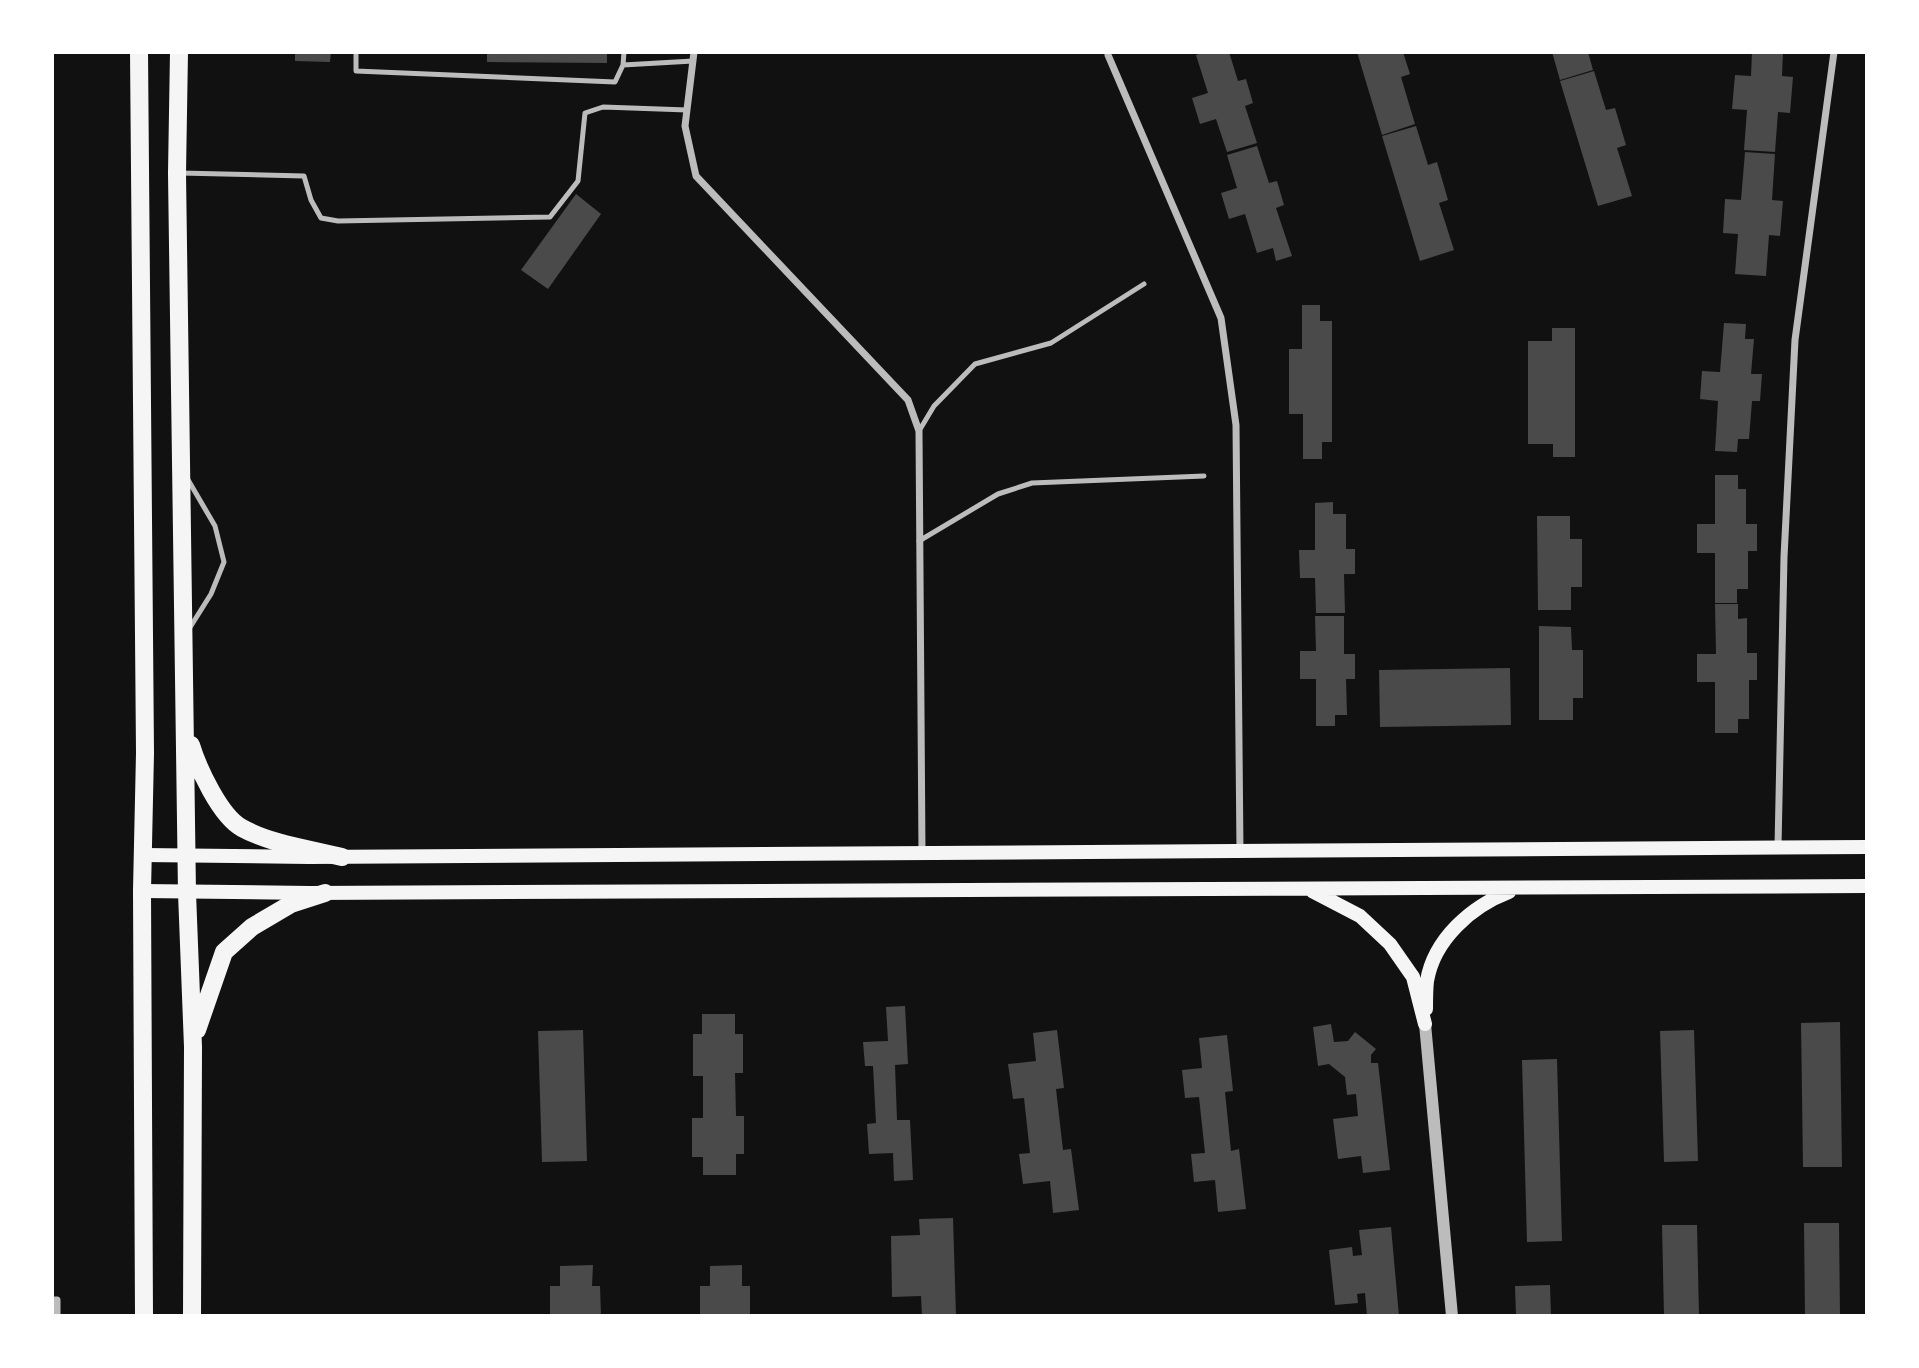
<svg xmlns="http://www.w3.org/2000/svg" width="1919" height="1368" font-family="Figtree,sans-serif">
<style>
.building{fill:#4a4a4a}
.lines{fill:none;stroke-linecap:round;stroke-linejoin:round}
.service{stroke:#bcbcbc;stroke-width:5}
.minor{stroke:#bcbcbc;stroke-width:7}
.tertiary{stroke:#bcbcbc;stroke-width:12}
.secondary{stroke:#f5f5f5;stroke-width:14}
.trunk{stroke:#f5f5f5;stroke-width:18}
</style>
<rect width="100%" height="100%" fill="#111"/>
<path class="building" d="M295,52H331L330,62L295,61Z
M487,52H607V63L487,62Z
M1204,52H1229L1238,81L1246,79L1253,103L1245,106L1257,143L1227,152L1216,119L1200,124L1192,98L1208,93L1196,55Z
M1357,52H1403L1410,74L1401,77L1415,124L1382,135Z
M1552,52H1588L1593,70L1560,80Z
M1752,52H1783L1782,76L1793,77L1790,113L1778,112L1775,152L1744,150L1747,110L1732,109L1735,75L1751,76Z
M1594,71L1606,110L1615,108L1626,145L1617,148L1632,196L1598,206L1560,81Z
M1416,126L1428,165L1437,162L1448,200L1439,203L1454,250L1420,261L1382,136Z
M1257,146L1269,183L1277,181L1284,205L1276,208L1292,256L1276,261L1273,248L1257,253L1245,214L1229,219L1221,193L1237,188L1227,155Z
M1745,152L1775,154L1772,200L1783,201L1780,236L1769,235L1766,276L1735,274L1738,234L1723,233L1725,199L1741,200Z
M576,194L601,214L548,289L521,270Z
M1302,305H1320V321H1332V442H1322V459H1303V414H1289V349H1302Z
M1724,323L1746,324L1745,339H1754L1751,374H1762L1760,401H1752L1749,439H1738L1737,452L1715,451L1718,401L1700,399L1702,371L1720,372Z
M1552,328H1575V457H1553V444H1528V341H1552Z
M1715,475H1738V489H1746V524H1757V551H1748V589H1737V603H1715V553H1697V524H1715Z
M1333,502V514H1346V549H1355V574H1344L1345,613H1316L1315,578H1300L1299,550H1315V503Z
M1537,516H1570V539H1582V587H1571V610H1538Z
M1715,604H1738V619L1747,618V653H1757V680H1749V719H1738V733H1715V682H1697V654H1716Z
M1315,616H1344V654H1355V679H1346L1347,715H1335V726H1316V679H1300V651H1316Z
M1539,626L1571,627L1572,650H1583V698H1573V720H1539Z
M1510,668L1511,725L1380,727L1379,670Z
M905,1006L908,1064L895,1065L897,1120H910L913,1180L894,1181L893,1153L869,1154L867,1124L876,1123L873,1066H865L863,1042L888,1041L886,1007Z
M702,1014H735V1034H743V1073H735L736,1116H744V1154H736V1175H703V1157H692V1118H703V1076H693V1034H702Z
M1840,1022L1842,1167H1803L1801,1023Z
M1331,1024L1334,1042L1348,1041L1355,1032L1376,1049L1371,1055V1063H1378L1390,1170L1363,1173L1361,1156L1338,1159L1333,1119L1358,1116L1356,1094L1347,1095L1345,1077L1329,1064L1318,1066L1313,1027Z
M583,1030L587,1161L542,1162L538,1031Z
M1057,1030L1064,1088L1056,1089L1063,1150L1071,1149L1079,1210L1053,1213L1050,1181L1023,1184L1019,1154L1030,1153L1024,1098L1013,1099L1008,1064L1036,1061L1033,1033Z
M1694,1030L1698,1161L1664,1162L1660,1031Z
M1227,1035L1233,1091L1225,1092L1231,1151L1239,1149L1246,1209L1218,1212L1215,1180L1194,1182L1191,1154L1205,1153L1199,1097L1185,1098L1182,1070L1202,1068L1199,1038Z
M1557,1059L1562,1241L1527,1242L1522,1060Z
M953,1218L956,1316H922L921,1296L892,1297L891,1236L920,1235L919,1219Z
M1804,1223H1839L1840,1316H1805Z
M1662,1225H1697L1699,1316H1664Z
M1391,1227L1399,1316H1367L1365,1293L1357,1294L1358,1303L1335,1305L1329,1250L1352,1247L1353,1256L1362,1255L1359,1230Z
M593,1265L592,1286H600L601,1316H550V1286H560V1266Z
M742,1265V1286H750V1316H700V1286H710V1266Z
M1550,1285L1551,1316H1516L1515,1286Z"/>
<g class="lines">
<path class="service" d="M356,52V71L615,82L623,65L624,52
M623,65L693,61
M180,173L304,176L311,200L321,218L338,221L550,217L578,181L585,113L603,107L687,110
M919,431L934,406L975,364L1051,343L1144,284
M187,478L215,526L224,562L211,594L189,629
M919,541L998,494L1032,483L1204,476"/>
<path class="minor" d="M694,52L685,126L696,176L908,400L919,431L922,853
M1108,55L1221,318L1236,425L1240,852
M1778,847L1784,557L1795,340L1834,52
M52,1300H57V1316"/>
<path class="tertiary" d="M1425,1024L1452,1316"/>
<path class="secondary" d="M143,855L309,857L1867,847
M142,891L310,893L1867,886
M1312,891L1360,916L1390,944L1413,977L1425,1024
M1426,1009C1426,1000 1426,990 1427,981C1434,939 1472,906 1509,892"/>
<path class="trunk" d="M139,52L145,753L142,891L144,1316
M179,52L177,173L187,893L193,1047L192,1316
M191,745C198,768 220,816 242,828C271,844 309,849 342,857
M197,1030L224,952L252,927L291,904L325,893"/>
</g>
<rect width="1919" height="1368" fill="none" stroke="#ffffff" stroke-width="108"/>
</svg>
